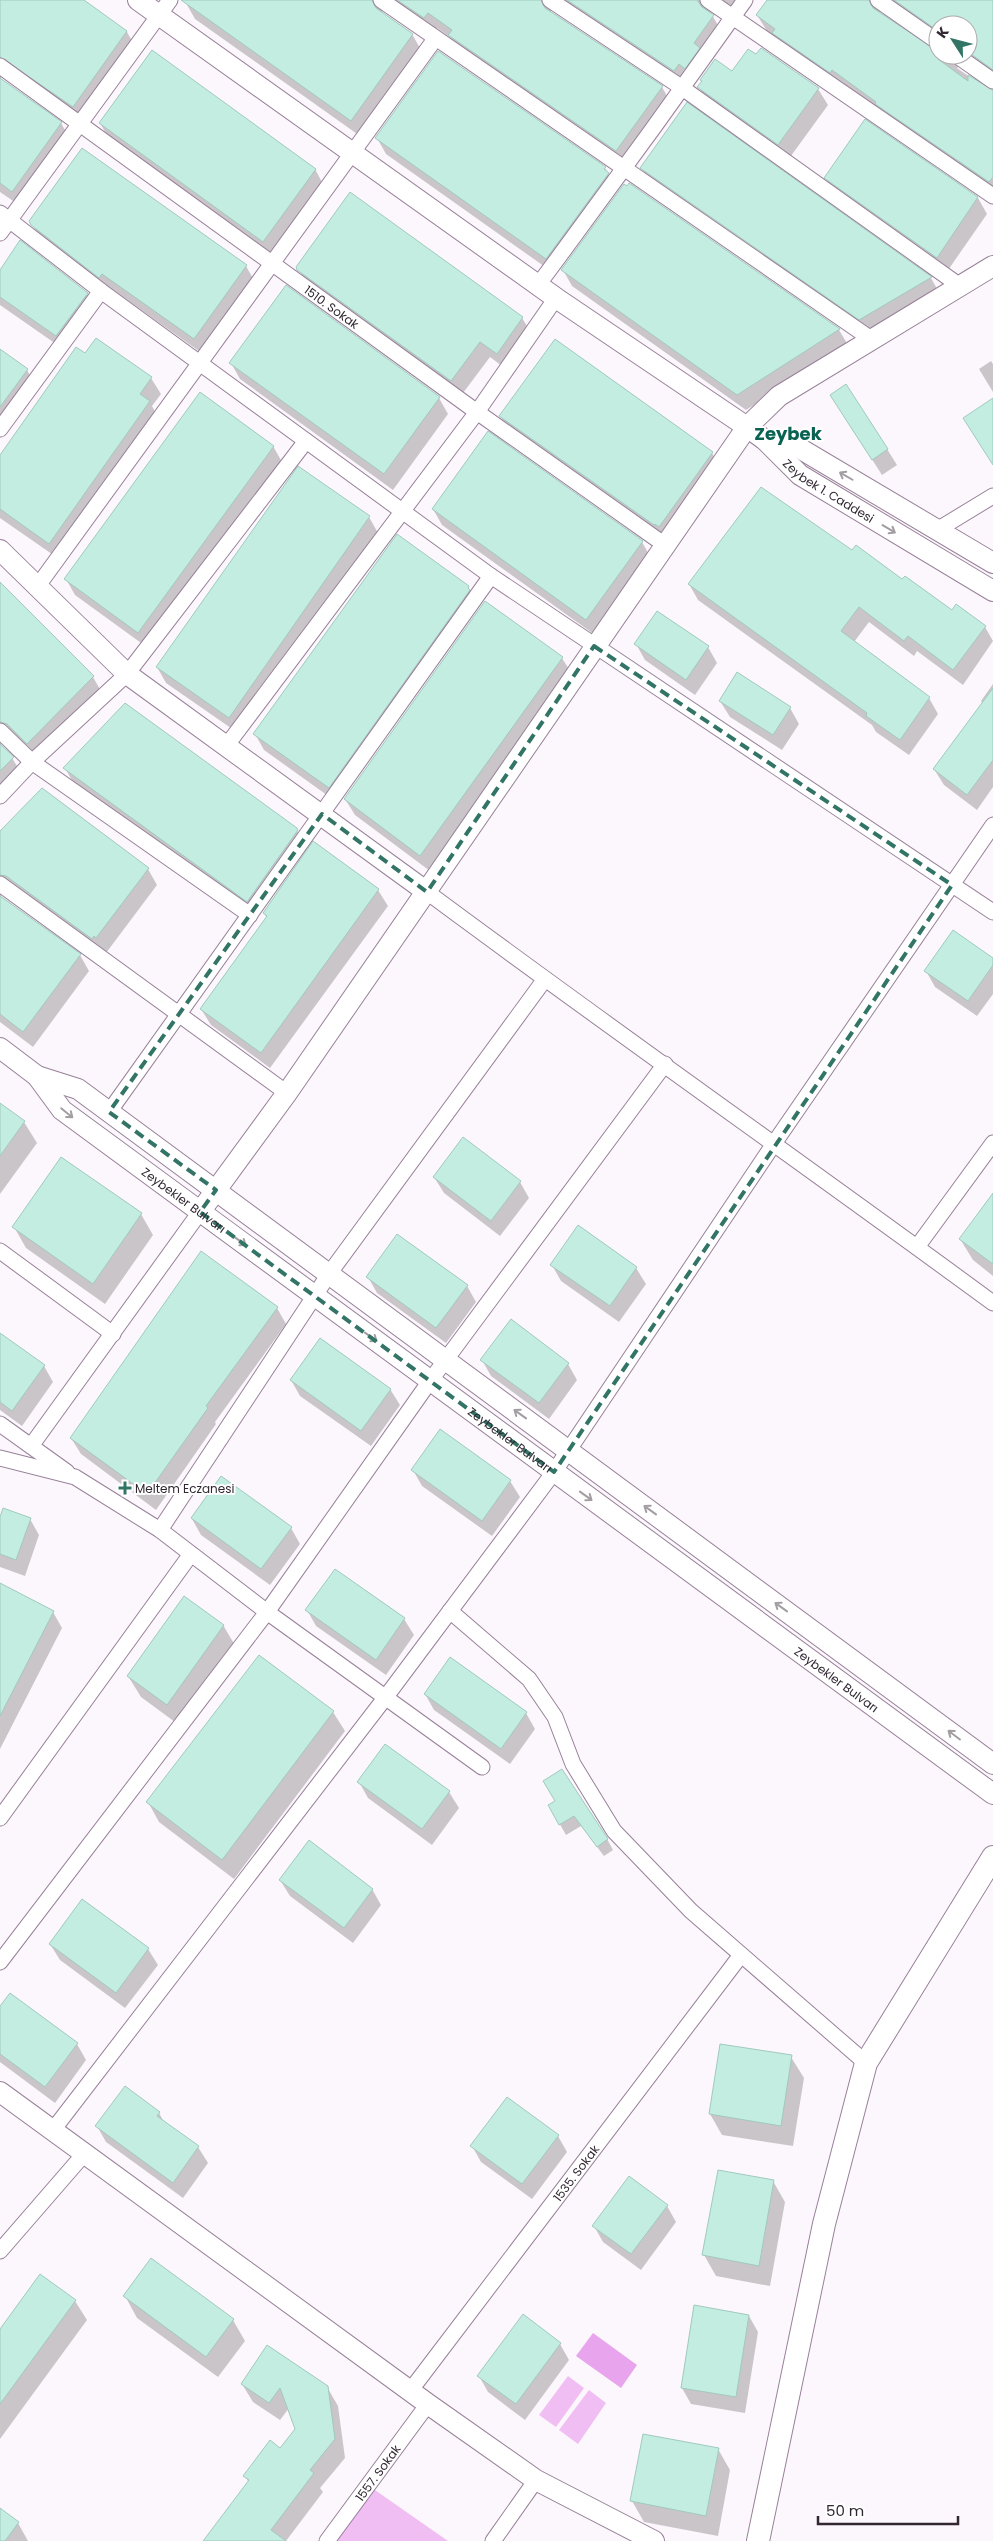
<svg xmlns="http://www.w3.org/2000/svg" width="993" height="2541" font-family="Poppins,sans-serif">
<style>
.green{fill:#f1bef3}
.water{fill:#e8a4ec}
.shadow{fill:#0003;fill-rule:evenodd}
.building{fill:#c3ede1;stroke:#a1c9be}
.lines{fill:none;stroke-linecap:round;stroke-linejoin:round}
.minor-casing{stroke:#98819a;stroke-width:17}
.tertiary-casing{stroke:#98819a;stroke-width:22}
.secondary-casing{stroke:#98819a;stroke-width:24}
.minor{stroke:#fff;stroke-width:15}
.tertiary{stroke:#fff;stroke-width:20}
.secondary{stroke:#fff;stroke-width:22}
.oneway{stroke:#a29ea2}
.marked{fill:none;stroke:#327465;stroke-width:4;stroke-dasharray:10 6;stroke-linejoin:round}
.poi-dot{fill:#327465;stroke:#fff;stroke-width:2}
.labels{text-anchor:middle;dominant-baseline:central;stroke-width:4;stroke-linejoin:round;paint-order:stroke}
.street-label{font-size:12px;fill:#302731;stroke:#fff}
.poi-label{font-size:12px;fill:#302731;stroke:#fff;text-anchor:start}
.district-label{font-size:18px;font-weight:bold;fill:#0a6252;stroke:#fff}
</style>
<rect width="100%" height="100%" fill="#fcf7fc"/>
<path class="green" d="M568,2376L584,2388L556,2427L539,2415Z
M589,2390L606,2403L578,2444L559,2430Z
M372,2488L448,2541H334Z"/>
<path class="water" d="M593,2333L637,2365L621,2388L576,2356Z"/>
<path class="shadow" d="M0,0H82L127,32L136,48L82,122L6,73L1,77V80L61,123L70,139L22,207L0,192Z
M188,0H743L733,15L719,6L709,10L722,32L683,86L560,6L551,11L550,13L662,87L671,103L626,167L459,51L451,38L437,28L433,34L392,6L381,12L412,34L421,50L360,136L195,19L186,3Z
M768,0H993V79L962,62L957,68L988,90L993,91V195L767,31L757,15ZM884,7L938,40V25H968V55H938V51L878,13Z
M732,73L818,89L828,105L788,160L708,103L699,87Z
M687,104L931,278L940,294L869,335L651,184L642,168Z
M865,121L978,198L987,214L946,273L835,194L826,178Z
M100,123L315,169L324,186L273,257L109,139Z
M377,138L605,168L617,190L555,274L386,154Z
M31,222L246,266L255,282L203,354L112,289L109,293L40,238Z
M298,267L522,318L532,334L506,369L490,357L460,397L307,283Z
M563,270L839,330L848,345L746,410L572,286Z
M0,272L87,294L96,310L66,351L0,305Z
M0,350L27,370L36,386L0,435Z
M86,355L151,378L161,394L152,406L158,417L59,559L0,518V457Z
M991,361L993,364V392L979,369Z
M231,363L439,398L448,414L393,490L240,379Z
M841,411L887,449L897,465L882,475Z
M500,416L712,453L721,469L669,542L510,432Z
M273,446L282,462L148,648L75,595L66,579Z
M433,509L642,542L651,558L595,635L442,525Z
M369,517L378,533L238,733L166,683L157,667Z
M853,551L952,612L985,627L993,641L963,685L917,651L914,656L869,622L854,642L929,698L938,714L909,755L876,732L872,725L698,600L689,584Z
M0,584L93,677L102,693L36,759L2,740L1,746L12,758L22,774L0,800Z
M468,587L478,603L338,803L264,750L255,734Z
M485,603L562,658L572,674L430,871L355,815L345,799Z
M636,644L708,647L717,663L695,695L645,660Z
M993,684V787L977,810L944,785L934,769L983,704L981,701Z
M720,701L790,708L799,724L782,750L730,717Z
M126,704L297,831L306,847L257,917L74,784L65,768Z
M0,833L148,869L157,885L106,953L2,894L0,897L80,955L89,971L33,1047L0,1022Z
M378,890L388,906L270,1068L211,1025L201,1009L267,918L264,913Z
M993,959V994L977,1016L935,987L926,971Z
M0,1104L24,1122L37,1143L0,1194Z
M434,1177L520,1182L529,1198L500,1236L444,1193Z
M993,1195V1276L973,1260L960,1239Z
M141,1214L153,1235L105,1304L26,1248L14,1227Z
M201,1253L277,1308L286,1324L215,1422L216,1424L156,1510L81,1454L71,1438Z
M552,1265L636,1268L646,1284L619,1322L561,1281Z
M368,1277L467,1286L476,1302L446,1343L377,1293Z
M0,1334L44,1366L53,1382L22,1426L0,1410Z
M482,1360L568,1364L577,1380L549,1419L491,1376Z
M291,1380L390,1389L400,1405L371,1446L300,1396Z
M413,1470L510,1481L520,1497L492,1536L422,1486Z
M30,1519L39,1535L25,1576L0,1567V1520Z
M192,1519L291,1528L300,1544L270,1585L201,1535Z
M335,1571L404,1619L414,1635L386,1675L316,1626L307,1610Z
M0,1589L53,1612L62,1628L0,1749Z
M223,1625L236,1647L179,1725L141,1697L128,1676Z
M260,1656L333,1712L345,1731L234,1879L159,1822L148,1802Z
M425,1694L526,1713L535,1729L510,1764L434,1710Z
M359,1782L449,1792L459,1808L432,1845L368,1798Z
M557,1801L607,1839L613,1850L604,1856L581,1826L566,1835L549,1805Z
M280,1880L372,1889L381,1905L353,1943L290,1896Z
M50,1944L148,1949L158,1965L125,2008L60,1960Z
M10,1994L77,2044L86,2060L55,2103L0,2062V2008Z
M791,2057L804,2078L793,2146L722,2135L710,2114Z
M159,2113L165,2124L198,2147L208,2163L183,2198L106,2142L97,2126Z
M558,2136L567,2152L532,2199L481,2162L472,2146Z
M773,2181L785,2202L770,2286L716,2276L704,2255Z
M667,2206L676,2222L641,2270L603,2242L594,2226Z
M125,2296L233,2320L245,2341L218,2377L137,2318Z
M75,2301L87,2320L0,2439V2331Z
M749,2316L758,2332L745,2413L691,2404L682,2388Z
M560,2344L569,2360L525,2420L488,2392L479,2376Z
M242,2384L327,2387L338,2406L345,2458L320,2488L323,2492L286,2541H204L249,2483L245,2476L281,2450L297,2429L289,2408L280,2420L253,2402Z
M718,2449L730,2470L718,2536L644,2522L632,2501Z
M0,2510L18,2523L28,2541H0Z"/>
<path class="building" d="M0,0H84L127,31L73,107L0,57Z
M181,0H372L376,8L413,34L351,121Z
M397,0H541L545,8L663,86L616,151L448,35L452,30L428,13L424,18Z
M567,0H697L702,7L714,15L694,43L700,48L685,69L679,64L674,71Z
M767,0H869L873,8L938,51V59L968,81V75L993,90V177L989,182L875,104L876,102L832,70L830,73L772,33L775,29L756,15Z
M894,0H993V70L968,52V25H938V31Z
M761,48L819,88L778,145L697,87L702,81L700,80L715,59L732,71L748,49L756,54Z
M152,50L316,169L263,242L99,123Z
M438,51L606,167L604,169L609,173L546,259L375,138Z
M0,78L62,122L12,192L0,183Z
M687,102L932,277L859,320L640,168Z
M865,119L978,197L937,258L824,178Z
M82,148L247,265L194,339L102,274L99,278L31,225L29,221Z
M629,183L840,329L737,395L561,270L624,184L627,186Z
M350,192L523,317L497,354L480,342L451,381L297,270L296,267Z
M20,240L88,293L56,336L0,297V270Z
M286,285L440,397L384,474L229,363Z
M96,338L152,377L140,394L150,401L49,544L0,509V455L76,347L85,353Z
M555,339L713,452L659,527L655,524L654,525L499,416Z
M0,349L28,369L0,407Z
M846,384L888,449L872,460L830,395Z
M200,392L274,446L138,633L64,579Z
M993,398V465L963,418Z
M488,431L643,541L586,620L432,509Z
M298,466L370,516L229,718L156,667Z
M761,487L852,550L856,545L902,579L905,576L952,610L956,604L986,626L953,670L908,636L904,641L859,607L841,631L930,697L900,740L866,716L867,713L688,584Z
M397,534L469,586L468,588L470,590L329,788L253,734Z
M0,582L94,676L27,744L7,724L0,722Z
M485,601L563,657L420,856L344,799Z
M657,611L709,646L686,680L634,644Z
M737,672L791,707L773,735L719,701Z
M993,688V760L967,795L933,769Z
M125,703L297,828L298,830L247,902L63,768Z
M0,744L14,757L0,771Z
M42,788L149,868L96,938L94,936L92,939L6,876L0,875V831Z
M313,841L379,889L261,1053L200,1009L267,916L263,913Z
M0,896L81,954L23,1032L0,1014Z
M953,930L993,958V965L968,1001L924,971Z
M0,1103L25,1121L0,1156Z
M463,1137L521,1181L491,1221L433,1177Z
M61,1157L142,1213L93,1284L12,1227Z
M993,1193V1264L959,1239Z
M578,1225L637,1267L610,1306L550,1265Z
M397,1234L468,1285L436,1328L366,1277Z
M201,1251L278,1307L206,1406L208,1408L147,1494L70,1438Z
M511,1319L569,1363L539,1403L480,1360Z
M0,1333L45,1365L12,1411L0,1402Z
M320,1338L391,1389L361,1431L290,1380Z
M440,1429L511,1480L482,1521L411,1470Z
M221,1476L292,1527L261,1569L191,1518Z
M3,1508L31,1518L16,1560L0,1554V1517Z
M335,1569L405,1618L376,1660L305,1610Z
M0,1583L54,1611L0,1716Z
M184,1596L224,1625L167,1705L127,1676Z
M259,1655L334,1711L222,1860L146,1802Z
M450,1657L527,1712L501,1749L424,1694Z
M385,1744L450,1791L422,1829L357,1782Z
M562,1769L608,1839L597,1847L574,1816L559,1825L548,1805L555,1801L543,1781Z
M309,1840L373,1889L344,1928L279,1880Z
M82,1899L149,1948L116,1993L49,1944Z
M10,1993L78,2043L45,2087L0,2054V2006Z
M720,2044L792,2055L781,2126L709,2114Z
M125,2086L160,2112L157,2116L199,2146L173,2183L95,2126Z
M507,2097L559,2135L522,2184L470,2146Z
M718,2170L774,2180L759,2266L702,2255Z
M629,2176L668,2205L631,2254L592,2226Z
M151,2258L234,2319L206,2357L123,2296Z
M40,2274L76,2300L0,2404V2329Z
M694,2305L749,2315L736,2397L681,2388Z
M523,2314L561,2343L516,2404L477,2376Z
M267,2345L328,2386L335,2439L310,2470L314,2473L271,2530L286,2541H203L249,2480L243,2476L270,2440L280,2448L295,2429L280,2388L269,2403L241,2384Z
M643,2434L719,2448L706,2516L630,2501Z
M0,2508L19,2522L5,2541H0Z"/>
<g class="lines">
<defs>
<g id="minor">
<path d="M381,0L871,339"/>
<path d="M550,0L681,87L960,286"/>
<path d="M708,0L993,196"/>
<path d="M878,0L938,42"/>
<path d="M956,55L993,81"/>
<path id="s1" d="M0,66L477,412L665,545"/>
<path d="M0,213L101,291L491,576L993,912"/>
<path d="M0,233L170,0"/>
<path d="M538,285C608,191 677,96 745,0"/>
<path d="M0,429L101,291"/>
<path d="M937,530L993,496"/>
<path d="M37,587L435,39"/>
<path d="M0,731L32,762L250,915"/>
<path d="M227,745L477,412L556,298"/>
<path d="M0,796L32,762L127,674L306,441"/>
<path d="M0,884L287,1093"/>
<path d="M427,892C614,1031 805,1165 993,1303"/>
<path d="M109,1112L491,576"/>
<path d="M917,1247L993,1143"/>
<path d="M0,1251L113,1334"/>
<path d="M0,1424L67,1472"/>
<path d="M31,1446L200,1212"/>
<path d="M0,1458L75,1477L160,1530L267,1612L482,1767"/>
<path d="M160,1530L329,1274L545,979"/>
<path d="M450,1611L529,1679L555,1717L573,1764L614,1831L691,1911L866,2063"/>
<path d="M0,1818L191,1554"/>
<path d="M0,1962L267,1612L430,1381L665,1064"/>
<path d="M53,2130L385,1698L554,1472L775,1142L993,825"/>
<path d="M0,2251L85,2153"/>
<path id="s2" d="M410,2391L741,1955"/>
<path id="s3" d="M327,2541L428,2404"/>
<path d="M493,2541L536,2480"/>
</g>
<g id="tertiary">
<path id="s4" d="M138,0L556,298L747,427L765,440L800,475L993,591"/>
<path d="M765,440L789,442L993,563"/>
<path d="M0,550L127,674L427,892"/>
<path id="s5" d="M0,1048L37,1076L62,1110L993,1794"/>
<path d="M37,1076L78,1089L993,1764"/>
<path d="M200,1212L287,1093L747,427L779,396L993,266"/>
<path d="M0,2092L428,2404L536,2480L654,2541"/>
</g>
<path id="secondary" d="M758,2541L824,2224L866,2063L993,1857"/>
</defs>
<use href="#minor" class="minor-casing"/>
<use href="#tertiary" class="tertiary-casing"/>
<use href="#secondary" class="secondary-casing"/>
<use href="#minor" class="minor"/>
<use href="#tertiary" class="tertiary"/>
<use href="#secondary" class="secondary"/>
</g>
<defs><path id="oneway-shaft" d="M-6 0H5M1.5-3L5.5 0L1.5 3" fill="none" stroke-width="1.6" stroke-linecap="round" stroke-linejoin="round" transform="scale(1.25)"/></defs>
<g class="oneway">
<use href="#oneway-shaft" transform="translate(846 476) rotate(-150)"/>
<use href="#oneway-shaft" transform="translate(889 529) rotate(31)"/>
<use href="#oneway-shaft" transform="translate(67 1113) rotate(39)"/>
<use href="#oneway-shaft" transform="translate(240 1241) rotate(36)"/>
<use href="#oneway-shaft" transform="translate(371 1337) rotate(36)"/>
<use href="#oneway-shaft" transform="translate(520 1414) rotate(-144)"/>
<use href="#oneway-shaft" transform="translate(586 1496) rotate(36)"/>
<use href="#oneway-shaft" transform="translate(650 1510) rotate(-144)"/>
<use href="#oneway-shaft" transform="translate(781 1607) rotate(-144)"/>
<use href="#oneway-shaft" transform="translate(954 1735) rotate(-143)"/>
</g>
<path class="marked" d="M594,646L952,885L554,1472L200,1212L216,1190L109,1112L322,814L427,892Z"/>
<path class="poi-dot" d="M122.5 1480.5h5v5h5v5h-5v5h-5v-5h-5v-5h5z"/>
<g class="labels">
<g class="street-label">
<text stroke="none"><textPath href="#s1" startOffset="410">1510. Sokak</textPath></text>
<text stroke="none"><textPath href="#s4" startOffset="848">Zeybek 1. Caddesi</textPath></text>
<text stroke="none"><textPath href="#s5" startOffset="240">Zeybekler Bulvarı</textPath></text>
<text stroke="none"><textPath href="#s5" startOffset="645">Zeybekler Bulvarı</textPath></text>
<text stroke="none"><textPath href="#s5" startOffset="1050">Zeybekler Bulvarı</textPath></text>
<text stroke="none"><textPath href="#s2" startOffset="274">1535. Sokak</textPath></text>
<text stroke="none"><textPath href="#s3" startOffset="85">1557. Sokak</textPath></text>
</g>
<g class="poi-label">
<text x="135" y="1488">Meltem Eczanesi</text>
</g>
<g class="district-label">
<text x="788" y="433">Zeybek</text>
</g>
</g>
<g transform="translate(953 40) rotate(306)"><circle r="24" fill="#ffffff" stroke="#aca9ad"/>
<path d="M0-4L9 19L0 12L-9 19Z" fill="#327465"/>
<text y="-8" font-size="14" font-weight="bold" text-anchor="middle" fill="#302731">K</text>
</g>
<path d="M818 2516v8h140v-8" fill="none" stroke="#302731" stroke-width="2.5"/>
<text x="826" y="2516" font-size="15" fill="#302731" stroke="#ffffff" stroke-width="4" paint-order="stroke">50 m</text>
</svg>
